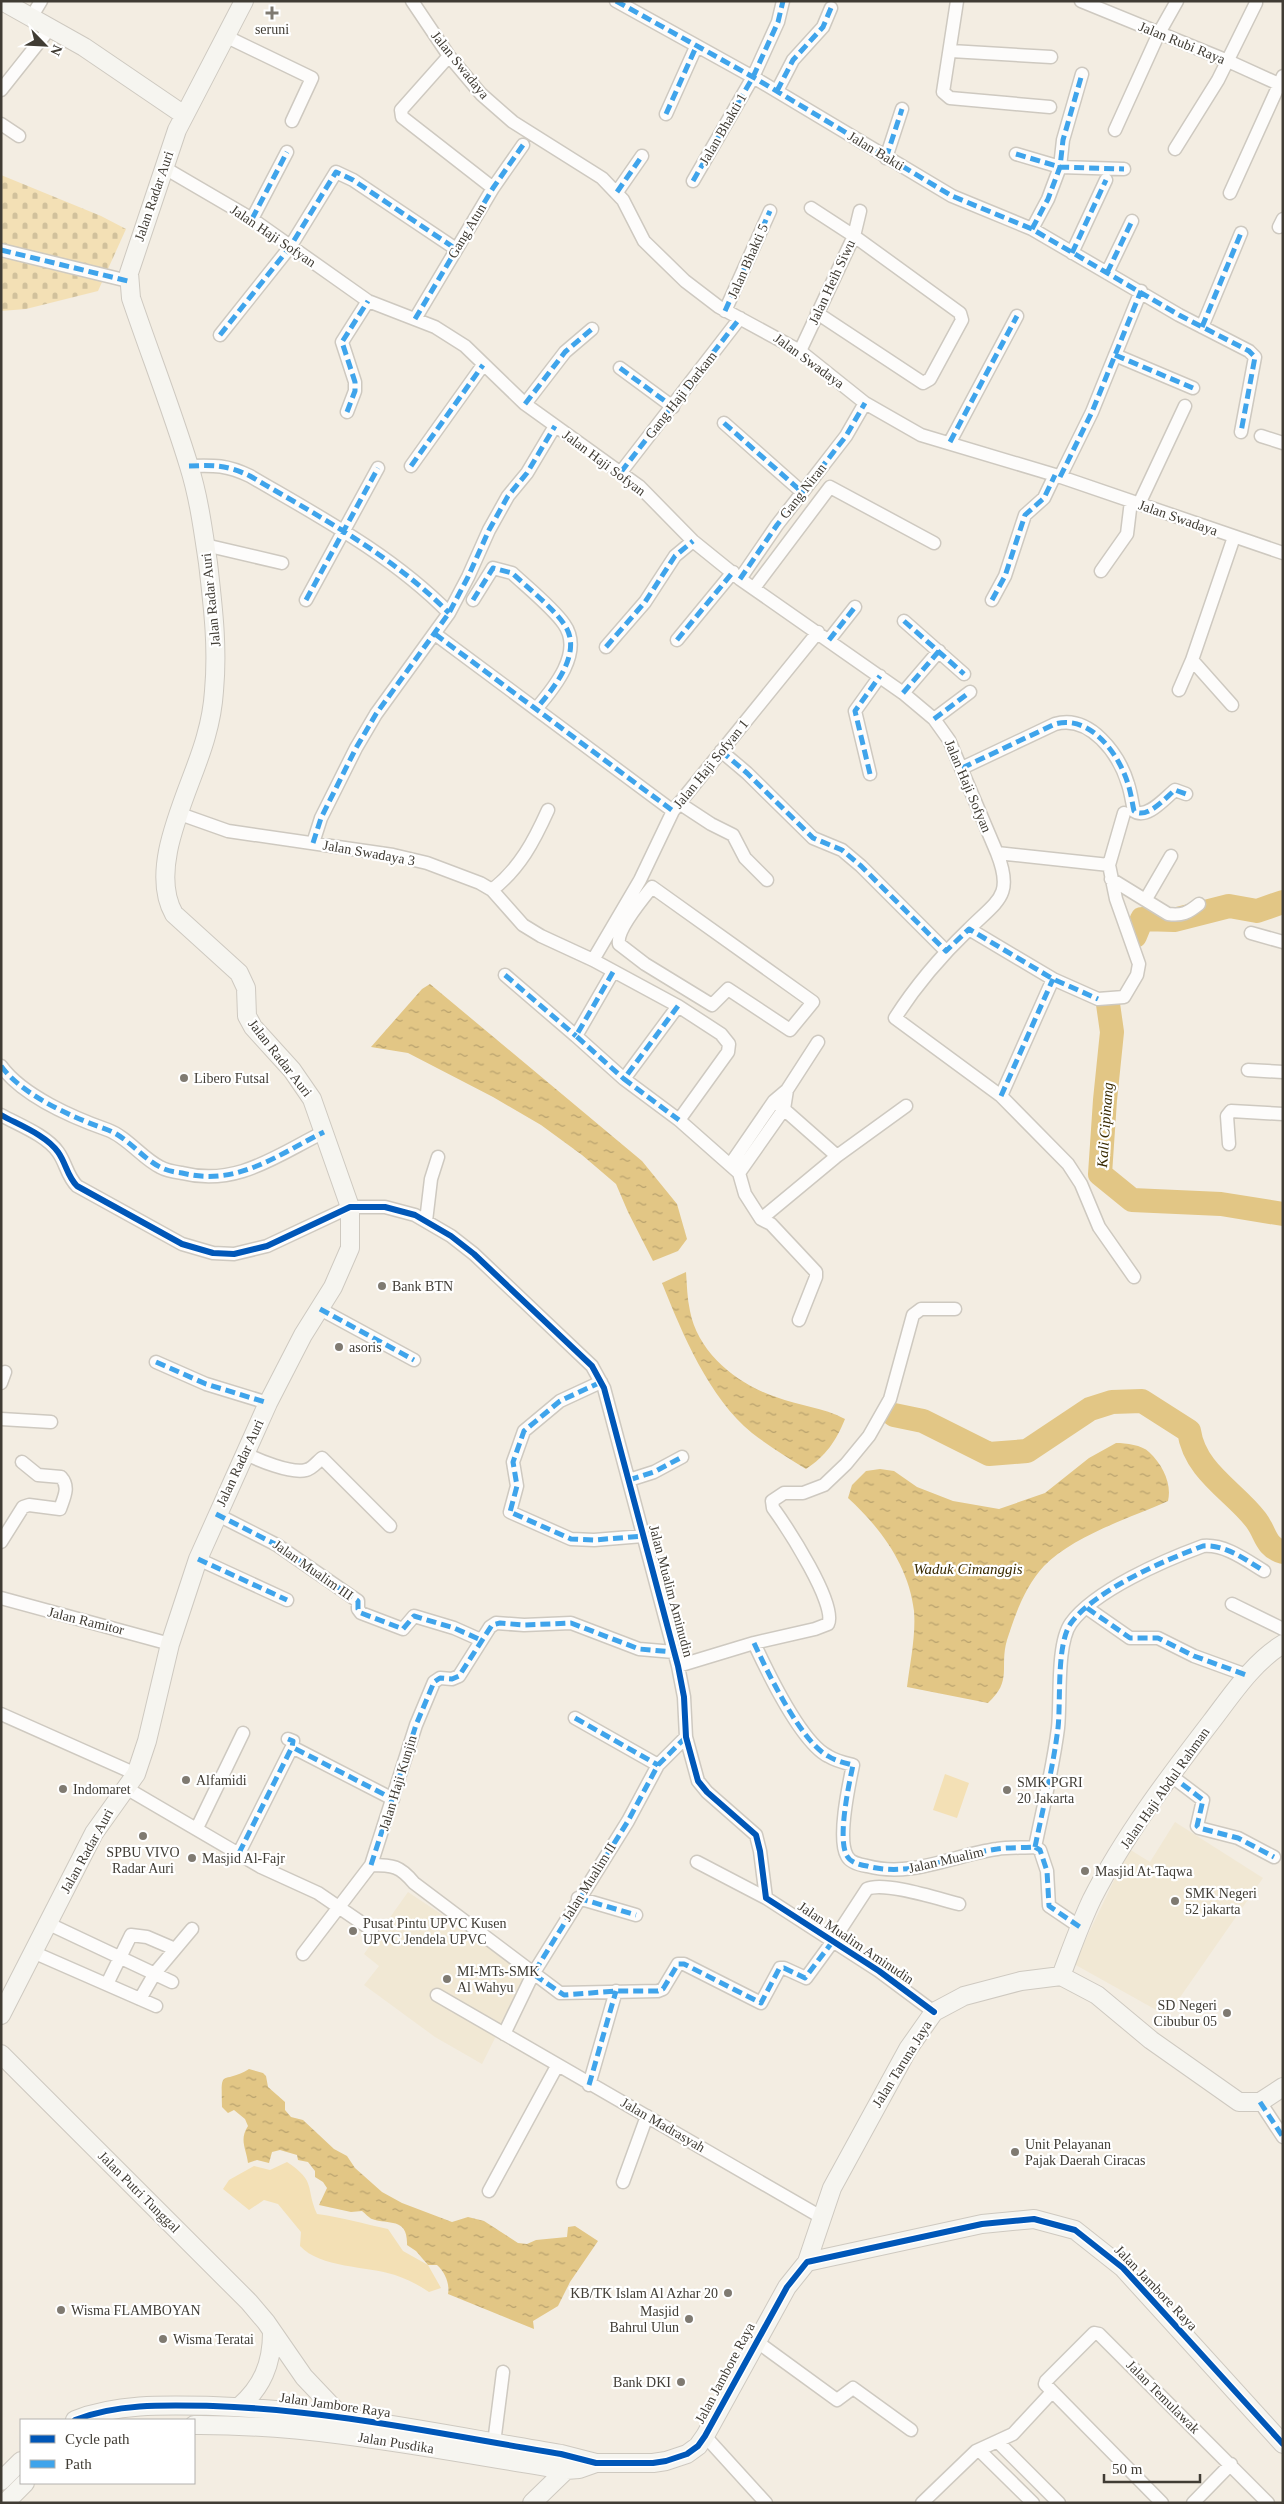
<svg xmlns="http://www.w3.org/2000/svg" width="1284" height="2504" font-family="Georgia,serif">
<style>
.built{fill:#f1e8d4}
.cemetery{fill:url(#cemetery-stones)}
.garden{fill:#f3e0b5}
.water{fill:url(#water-ripples)}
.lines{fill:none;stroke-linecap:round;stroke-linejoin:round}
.river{stroke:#e2c685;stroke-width:24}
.street-casing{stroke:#cec9c0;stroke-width:15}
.secondary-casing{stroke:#cec9c0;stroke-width:20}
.street{stroke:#fdfcfb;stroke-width:12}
.secondary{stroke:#f6f5f0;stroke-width:18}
.quiet{stroke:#3fa4eb;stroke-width:5;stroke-dasharray:10 5;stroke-linecap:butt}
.cycleway-casing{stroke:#fff;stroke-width:9}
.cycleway{stroke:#0057b8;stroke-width:6}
.poi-dot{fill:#7f7a71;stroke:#fff;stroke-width:2}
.labels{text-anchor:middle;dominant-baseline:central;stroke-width:4.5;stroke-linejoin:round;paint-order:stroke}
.poi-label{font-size:14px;fill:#403c34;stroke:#fff;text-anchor:start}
.street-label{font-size:14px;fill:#403c34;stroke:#fff}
.water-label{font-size:15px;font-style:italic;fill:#3a2b02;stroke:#fff}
</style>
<defs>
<pattern id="cemetery-stones" width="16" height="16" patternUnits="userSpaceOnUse" patternTransform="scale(1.25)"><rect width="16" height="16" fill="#f3e0b5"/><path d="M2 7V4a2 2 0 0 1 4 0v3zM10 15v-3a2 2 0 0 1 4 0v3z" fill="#d1c19c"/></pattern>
<pattern id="water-ripples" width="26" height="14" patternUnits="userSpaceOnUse" patternTransform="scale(1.25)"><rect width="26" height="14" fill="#e2c685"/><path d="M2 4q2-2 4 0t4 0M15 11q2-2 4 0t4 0" fill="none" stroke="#b9a26e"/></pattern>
</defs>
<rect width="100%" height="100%" fill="#f3ede2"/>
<path class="built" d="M1175,1822L1263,1878L1167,2016L1074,1964L1129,1849L1150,1862Z
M408,1892L528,1972L482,2064L435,2037L364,1985L379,1966L364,1954Z"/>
<path class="cemetery" d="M1,175L101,216L126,229L98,291L26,309L1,311Z"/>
<path class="garden" d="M945,1774L969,1783L957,1818L933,1810Z
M287,2162C317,2182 305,2187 317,2214C341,2217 364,2224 388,2229L403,2251L428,2265L441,2288L429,2292C419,2285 407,2279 395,2275C367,2266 320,2268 300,2246L301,2232L278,2204L264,2200L249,2210L223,2189L229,2180L254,2166L270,2170Z"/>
<path class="water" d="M430,984L642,1161L677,1204L687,1239L678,1251L653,1261L628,1212L616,1184L582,1155L541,1125L493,1097L408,1053L371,1047L422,989Z
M686,1272C687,1285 687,1298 690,1311C698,1353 737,1384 776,1397C799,1406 823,1407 845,1419C836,1441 826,1456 806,1469C788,1458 769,1446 752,1433C709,1398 682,1333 662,1283Z
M1116,1443C1126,1443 1142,1445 1149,1452C1163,1465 1172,1484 1168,1501C1130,1518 1073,1536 1044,1566C1025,1586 1015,1615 1007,1640C999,1668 1013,1680 988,1703L907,1687C910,1663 916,1635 914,1611C909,1566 880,1527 848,1498L852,1485L866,1471L880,1469L894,1471L917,1487L953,1501L999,1509L1045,1493L1089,1458Z
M249,2069L263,2073L266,2076L268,2087L285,2102V2110L291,2117L303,2120L334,2149L347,2156L355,2168L382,2192L402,2203L452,2222L468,2217L484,2221L518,2243L527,2244L536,2240L567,2237L568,2227L575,2226L598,2241L570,2282L558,2306L533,2321L534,2329L448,2294C450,2284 445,2272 437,2265H428L416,2251L407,2245C408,2217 389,2225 372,2219C369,2218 365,2213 362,2211L351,2212L319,2205L327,2188L323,2182L315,2177V2171L308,2162L298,2160L297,2155L280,2150L272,2152L269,2163L257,2160L248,2163C246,2148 239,2140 248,2126L245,2119L234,2110L228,2113L222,2107C221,2065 221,2086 249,2069Z"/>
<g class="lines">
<path class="river" d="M1135,936L1142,919L1174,920L1229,906L1257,911L1283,902
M1108,1004L1112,1032L1105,1100L1100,1174L1132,1200L1221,1204L1283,1214
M894,1415L923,1421L989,1454L1027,1451L1090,1409L1112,1402L1142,1401L1189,1431C1195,1472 1234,1491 1256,1520C1266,1533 1265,1547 1283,1552"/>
<defs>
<path id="street" d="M412,1L449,56L481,94L513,122L602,178L623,200L644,241L685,281L719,307L800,351L865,403L921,435L1055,475L1283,553
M616,1L753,77L952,196L1032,229L1179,315L1249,351L1255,357L1241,432
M957,1L943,92L950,98L1050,107
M1081,1L1228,61L1283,86
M32,16L41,1
M225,36L312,78L292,121
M951,51L1051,57
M449,56L401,110L402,117L493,188
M1,90L51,27
M777,91L793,60L823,27L831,8
M666,114L696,47
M1,124L19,136
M1115,130L1159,33L1177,1
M1175,149L1218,80L1256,3
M1016,154L1060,167L1124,169
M886,158L902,109
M163,167L252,219L368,301L435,327L465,346L525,404L639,486L693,541L740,579L903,693L934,719L949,740L997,853L1109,865L1124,813
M693,181L753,77L778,22L783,1
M617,192L642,156
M1230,193L1283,76
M811,208L854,236L960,313L962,320L930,379L923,383L817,313
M252,219L287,152
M1279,227L1283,219
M1032,229L1048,199L1060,167L1063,140L1082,74
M1,250L128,281
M1072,253L1106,180
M1107,273L1132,221
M725,311L770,211
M415,319L493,188L523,145
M1202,327L1241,233
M220,335L290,247L336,172L353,180L456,249
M800,351L854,236L860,211
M1115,355L1193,388
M620,368L673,407
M525,404L565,352L592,329
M347,412L355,391V382L342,342L368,301
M724,423L802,492
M1261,436L1283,443
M950,442L1017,316
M189,466C215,465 227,465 250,476C320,517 392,555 449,613
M411,466L483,365
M621,472L740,318
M1060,477L1092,412L1141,291
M1139,504L1185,406
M205,545L282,563
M1101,571L1127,534L1131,501
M740,579L777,525L846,436L865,403
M754,588L830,487L934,543
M306,600L378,468
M473,600L493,568L512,573C527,587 553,608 564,624C584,652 554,688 536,709
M992,600L1005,576L1025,515L1044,498L1055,475
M904,621L964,674
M435,634L673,811
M677,640L733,572
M829,640L855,607
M606,647L645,602L675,556L693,541
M1192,660L1232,705
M1179,690L1192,660L1234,537
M903,693L939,651
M934,719L970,692
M721,751L747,773L813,838L842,850L861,866L946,951
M962,768L1055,724C1090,714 1119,754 1128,784C1131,793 1132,802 1134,811C1147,820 1165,798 1175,790L1186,794
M870,774L855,711L880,676
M679,803L711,824L733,835L745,858L767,880
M180,814L228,831L393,855L427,863L480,883L492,890L523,925L541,936L593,960L678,1006L721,1034L729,1044L728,1052L679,1120L739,1173L745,1194L761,1219L771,1224L816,1272V1277L799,1320
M313,843L321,818L356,748L376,714L449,613L468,577L489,530L508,496L527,473L555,426
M1109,865L1116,899L1139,964L1137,975L1124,997L1098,999L1053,979L969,929C941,956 916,985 895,1018L1001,1096L1068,1164L1081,1184L1099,1227L1134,1277
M1111,879L1168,914C1182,916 1188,913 1199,904
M652,887L813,1002L790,1030L728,989L712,1005L645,964L619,944C616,931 643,898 652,887Z
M492,890C520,868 534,841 548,810
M1146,899L1171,856
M969,929C998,900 1014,896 997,853
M1251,933L1283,942
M593,960L640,880L673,811L818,632
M613,972L576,1036L624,1079
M505,975L576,1036
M678,1006L624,1079L679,1120
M1,1066C23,1096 74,1118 108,1130C127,1137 142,1158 160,1167C167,1171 175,1172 182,1173C237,1187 277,1155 324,1132
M1248,1070L1283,1072
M1001,1096L1053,979
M778,1104L837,1156
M1,1115C19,1125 46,1135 58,1152C66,1163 67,1176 77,1186L182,1244L213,1253L234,1254L267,1246L350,1207H385L415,1215L451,1236L474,1254L592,1366L604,1388L678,1666L684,1697L686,1737L698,1781L707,1792L756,1835L760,1851L766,1898L879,1971L934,2012
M1229,1144L1227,1116L1231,1111L1283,1114
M730,1165L774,1101L787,1090L818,1042
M739,1173L784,1109L787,1090
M761,1219L837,1156L906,1106
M426,1221L431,1179L438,1157
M320,1309L414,1360
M156,1362L206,1384L268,1403
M601,1382L560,1401L524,1431L513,1462L517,1486L510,1512L571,1539L594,1540L643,1536
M1,1383L5,1372
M1,1419L51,1422
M244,1453C258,1460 291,1474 306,1470C312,1469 317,1462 322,1458L390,1526
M629,1480L654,1472L682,1457
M216,1514L277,1545L358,1601V1609L361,1613L403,1629L414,1616L454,1628L481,1640
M1,1542L23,1507L29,1505L60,1509C64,1497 70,1487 61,1477L38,1475L22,1462
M198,1559L287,1600
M1,1598L170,1644
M1232,1604L1283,1629
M1087,1608L1130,1638H1158L1194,1656L1249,1676
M754,1643C767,1671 801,1742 828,1756C836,1761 845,1763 853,1765C849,1784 837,1839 847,1856C850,1862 860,1865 867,1866C912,1878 953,1855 997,1849C1009,1847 1023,1848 1035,1847
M678,1666L754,1643L815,1629L828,1624C838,1605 786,1526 773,1508L772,1501L784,1493H803L824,1485L846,1464L869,1436L890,1399L913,1315L921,1309H955
M1,1714L136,1774
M575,1718L658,1765
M288,1739L293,1741L292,1747L393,1799
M1170,1775L1203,1800L1197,1826L1199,1828L1238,1838L1274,1857
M126,1788L261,1867L318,1893L372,1930
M197,1828L243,1733
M1035,1847C1043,1808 1053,1768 1058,1728C1061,1702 1056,1644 1071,1623C1095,1590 1165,1560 1203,1546C1225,1544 1246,1560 1264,1571
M1035,1847L1040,1850L1047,1871L1049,1906L1080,1927
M239,1853L292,1747
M697,1862L766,1898
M371,1865C393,1865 400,1866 414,1883L560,1993L658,1991L663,1989L678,1964H684L761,2003L780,1968H784L806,1978L833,1941L867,1889C884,1881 939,1899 959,1904
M578,1898L636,1915
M49,1924L172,1982
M35,1953L156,2006
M303,1954L371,1865L416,1725L434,1682L440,1678L452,1679L459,1676L490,1627L496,1623L524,1625L571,1623L639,1649L674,1652
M107,1984L131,1935L147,1937L175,1949
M437,1995L821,2217
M140,1999L155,1973L192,1929
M504,2034L533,1974L628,1821L658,1765L686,1737
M589,2085L616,1991
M1260,2102L1283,2137
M623,2182L647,2116
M489,2191L557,2066
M756,2341L837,2400L853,2388L911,2430
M705,2436L766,2503
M998,2442L1059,2503
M494,2443L503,2372
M979,2450L1033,2503
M922,2503L976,2451L1013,2434L1052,2392
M1162,2503L1045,2384L1046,2381L1094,2333L1099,2334L1268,2503
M1193,2503L1231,2464"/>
<path id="secondary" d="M2,1L84,47L184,115
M1061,1976C1071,1950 1080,1924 1092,1899C1124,1836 1168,1778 1211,1722C1231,1696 1253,1662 1283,1644
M1,2015L94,1833L136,1774L147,1741L170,1644L198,1559L268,1403L303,1335L333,1287L350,1248V1207L312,1099L292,1070L253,1027L247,1016L246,988L239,973L174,914C146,865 193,786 206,736C210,722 213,706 214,691C218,647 213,607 208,563C203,530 199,498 189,466C172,410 150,354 131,298L129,273L177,130L244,1
M1,2054L249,2302L266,2322L304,2377L342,2417
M807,2262L832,2188L908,2049L934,2012L964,1996L1021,1981L1061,1976L1097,1995L1151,2040L1239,2102H1260L1283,2087
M239,2407C262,2387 272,2364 272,2333
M75,2420C118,2403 167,2405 213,2406C331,2410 445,2435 561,2454L596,2463H653L666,2461L687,2454L698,2446L705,2436L787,2287L807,2262L982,2224L1034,2219L1075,2230L1123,2268L1283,2444
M194,2425C319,2424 443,2451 566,2470L579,2469L596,2463
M1,2481L21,2461
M5,2503L25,2483
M532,2503L566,2470"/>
</defs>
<use href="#street" class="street-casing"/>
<use href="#secondary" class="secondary-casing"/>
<use href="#street" class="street"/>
<use href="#secondary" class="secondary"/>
<path class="quiet" d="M616,1L753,77L952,196L1032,229L1179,315L1249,351L1255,357L1241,432
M777,91L793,60L823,27L831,8
M666,114L696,47
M1016,154L1060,167L1124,169
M886,158L902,109
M693,181L753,77L778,22L783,1
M617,192L642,156
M252,219L287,152
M1032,229L1048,199L1060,167L1063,140L1082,74
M1,250L128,281
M1072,253L1106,180
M1107,273L1132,221
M725,311L770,211
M415,319L493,188L523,145
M1202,327L1241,233
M220,335L290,247L336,172L353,180L456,249
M1115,355L1193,388
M620,368L673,407
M525,404L565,352L592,329
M347,412L355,391V382L342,342L368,301
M724,423L802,492
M950,442L1017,316
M189,466C215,465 227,465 250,476C320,517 392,555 449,613
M411,466L483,365
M621,472L740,318
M1060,477L1092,412L1141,291
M740,579L777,525L846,436L865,403
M306,600L378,468
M473,600L493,568L512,573C527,587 553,608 564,624C584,652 554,688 536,709
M992,600L1005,576L1025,515L1044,498L1055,475
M904,621L964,674
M435,634L673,811
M677,640L733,572
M829,640L855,607
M606,647L645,602L675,556L693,541
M903,693L939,651
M934,719L970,692
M721,751L747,773L813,838L842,850L861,866L946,951L969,929L1053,979L1098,999
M962,768L1055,724C1090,714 1119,754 1128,784C1131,793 1132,802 1134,811C1147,820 1165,798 1175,790L1186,794
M870,774L855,711L880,676
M313,843L321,818L356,748L376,714L449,613L468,577L489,530L508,496L527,473L555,426
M613,972L576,1036L624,1079
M505,975L576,1036
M678,1006L624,1079L679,1120
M1,1066C23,1096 74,1118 108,1130C127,1137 142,1158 160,1167C167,1171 175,1172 182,1173C237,1187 277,1155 324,1132
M1001,1096L1053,979
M320,1309L414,1360
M156,1362L206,1384L268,1403
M601,1382L560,1401L524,1431L513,1462L517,1486L510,1512L571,1539L594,1540L643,1536
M629,1480L654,1472L682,1457
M216,1514L277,1545L358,1601V1609L361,1613L403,1629L414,1616L454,1628L481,1640
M198,1559L287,1600
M1087,1608L1130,1638H1158L1194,1656L1249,1676
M754,1643C767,1671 801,1742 828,1756C836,1761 845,1763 853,1765C849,1784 837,1839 847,1856C850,1862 860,1865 867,1866C912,1878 953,1855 997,1849C1009,1847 1023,1848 1035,1847
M575,1718L658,1765
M686,1737L658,1765L628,1821L533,1974L564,1995L616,1991H658L663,1989L678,1964H684L761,2003L779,1969L784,1968L805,1978L833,1941
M288,1739L293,1741L292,1747L393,1799
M1170,1775L1203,1800L1197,1826L1199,1828L1238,1838L1274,1857
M1035,1847C1043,1808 1053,1768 1058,1728C1061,1702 1056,1644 1071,1623C1095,1590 1165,1560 1203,1546C1225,1544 1246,1560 1264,1571
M1035,1847L1040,1850L1047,1871L1049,1906L1080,1927
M239,1853L292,1747
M371,1865L416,1725L434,1682L440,1678L452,1679L459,1676L492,1625L500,1623L524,1625L571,1623L639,1649L674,1652
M578,1898L636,1915
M589,2085L616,1991
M1260,2102L1283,2137"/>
<defs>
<path id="cycleway" d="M1,1115C19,1125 46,1135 58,1152C66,1163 67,1176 77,1186L182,1244L213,1253L234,1254L267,1246L350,1207H385L415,1215L451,1236L474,1254L592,1366L604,1388L678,1666L684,1697L686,1737L698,1781L707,1792L756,1835L760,1851L766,1898L879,1971L934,2012
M75,2420C118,2403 167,2405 213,2406C331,2410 445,2435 561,2454L596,2463H653L666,2461L687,2454L698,2446L705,2436L787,2287L807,2262L982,2224L1034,2219L1075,2230L1123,2268L1283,2444"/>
</defs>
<use href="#cycleway" class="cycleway-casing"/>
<use href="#cycleway" class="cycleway"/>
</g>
<g class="poi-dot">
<path d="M269.5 5.5h5v5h5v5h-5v5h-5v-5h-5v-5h5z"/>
<circle cx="184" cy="1078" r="5"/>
<circle cx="382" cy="1286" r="5"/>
<circle cx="339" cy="1347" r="5"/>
<circle cx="186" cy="1780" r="5"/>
<circle cx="63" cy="1789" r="5"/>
<circle cx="1007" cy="1790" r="5"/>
<circle cx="143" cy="1836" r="5"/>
<circle cx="192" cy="1858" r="5"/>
<circle cx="1085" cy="1871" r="5"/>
<circle cx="1175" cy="1901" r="5"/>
<circle cx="353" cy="1931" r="5"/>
<circle cx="447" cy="1979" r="5"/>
<circle cx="1227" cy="2013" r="5"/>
<circle cx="1015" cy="2152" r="5"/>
<circle cx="728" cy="2293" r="5"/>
<circle cx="61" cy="2310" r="5"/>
<circle cx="689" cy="2319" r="5"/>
<circle cx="163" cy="2339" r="5"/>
<circle cx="681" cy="2382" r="5"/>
</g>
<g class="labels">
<g class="poi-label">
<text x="272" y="29" text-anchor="middle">seruni</text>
<text x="194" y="1078">Libero Futsal</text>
<text x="392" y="1286">Bank BTN</text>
<text x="349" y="1347">asoris</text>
<text x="196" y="1780">Alfamidi</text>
<text x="1017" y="1782">SMK PGRI<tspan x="1017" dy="16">20 Jakarta</tspan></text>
<text x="73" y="1789">Indomaret</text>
<text x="143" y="1852" text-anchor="middle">SPBU VIVO<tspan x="143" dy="16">Radar Auri</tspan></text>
<text x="202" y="1858">Masjid Al-Fajr</text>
<text x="1095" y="1871">Masjid At-Taqwa</text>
<text x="1185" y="1893">SMK Negeri<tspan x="1185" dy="16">52 jakarta</tspan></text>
<text x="363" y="1923">Pusat Pintu UPVC Kusen<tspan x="363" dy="16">UPVC Jendela UPVC</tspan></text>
<text x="457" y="1971">MI-MTs-SMK<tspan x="457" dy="16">Al Wahyu</tspan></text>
<text x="1217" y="2005" text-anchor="end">SD Negeri<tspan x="1217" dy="16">Cibubur 05</tspan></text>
<text x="1025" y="2144">Unit Pelayanan<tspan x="1025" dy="16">Pajak Daerah Ciracas</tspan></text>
<text x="718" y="2293" text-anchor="end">KB/TK Islam Al Azhar 20</text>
<text x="71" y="2310">Wisma FLAMBOYAN</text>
<text x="679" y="2311" text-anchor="end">Masjid<tspan x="679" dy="16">Bahrul Ulun</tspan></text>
<text x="173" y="2339">Wisma Teratai</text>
<text x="671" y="2382" text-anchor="end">Bank DKI</text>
</g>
<g class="street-label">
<text transform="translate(1182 43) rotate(22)">Jalan Rubi Raya</text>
<text transform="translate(460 65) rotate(51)">Jalan Swadaya</text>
<text transform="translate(723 129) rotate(-60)">Jalan Bhakti 1</text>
<text transform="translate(876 151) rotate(31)">Jalan Bakti</text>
<text transform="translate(154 196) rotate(-71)">Jalan Radar Auri</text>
<text transform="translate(467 231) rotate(-59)">Gang Atun</text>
<text transform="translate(273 236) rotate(34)">Jalan Haji Sofyan</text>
<text transform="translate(748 261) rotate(-66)">Jalan Bhakti 5</text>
<text transform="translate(832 282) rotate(-65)">Jalan Heih Siwu</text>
<text transform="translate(809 361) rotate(36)">Jalan Swadaya</text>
<text transform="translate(681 395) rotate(-52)">Gang Haji Darkam</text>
<text transform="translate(604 463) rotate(37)">Jalan Haji Sofyan</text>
<text transform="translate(803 491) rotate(-52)">Gang Niran</text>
<text transform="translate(1178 518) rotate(19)">Jalan Swadaya</text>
<text transform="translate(211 600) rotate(-96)">Jalan Radar Auri</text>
<text transform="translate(711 764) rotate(-51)">Jalan Haji Sofyan 1</text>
<text transform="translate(968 786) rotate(67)">Jalan Haji Sofyan</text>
<text transform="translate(369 853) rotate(10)">Jalan Swadaya 3</text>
<text transform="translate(280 1058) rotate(52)">Jalan Radar Auri</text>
<text transform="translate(240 1463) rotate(-65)">Jalan Radar Auri</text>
<text transform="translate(313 1570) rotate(35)">Jalan Mualim III</text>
<text transform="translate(671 1591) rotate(75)">Jalan Mualim Aminudin</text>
<text transform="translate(86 1621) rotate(14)">Jalan Ramitor</text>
<text transform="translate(398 1783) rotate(-73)">Jalan Haji Kunjin</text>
<text transform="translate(1165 1788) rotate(-55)">Jalan Haji Abdul Rahman</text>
<text transform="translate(87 1851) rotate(-61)">Jalan Radar Auri</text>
<text transform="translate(946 1860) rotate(-13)">Jalan Mualim</text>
<text transform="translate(589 1882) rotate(-58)">Jalan Mualim II</text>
<text transform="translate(856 1943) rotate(34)">Jalan Mualim Aminudin</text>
<text transform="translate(902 2064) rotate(-58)">Jalan Taruna Jaya</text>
<text transform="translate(663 2125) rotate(30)">Jalan Madrasyah</text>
<text transform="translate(139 2192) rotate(45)">Jalan Putri Tunggal</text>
<text transform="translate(1156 2288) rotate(46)">Jalan Jambore Raya</text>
<text transform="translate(725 2373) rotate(-62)">Jalan Jambore Raya</text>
<text transform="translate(1163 2397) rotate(45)">Jalan Temulawak</text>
<text transform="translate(335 2405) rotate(8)">Jalan Jambore Raya</text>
<text transform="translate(396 2443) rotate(9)">Jalan Pusdika</text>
</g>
<g class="water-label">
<text transform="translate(1105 1125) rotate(-86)">Kali Cipinang</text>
<text x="968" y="1569">Waduk Cimanggis</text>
</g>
</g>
<rect width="1284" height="2504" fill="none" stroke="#403c34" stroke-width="5"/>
<rect x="20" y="2419" width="175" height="65" fill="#ffffff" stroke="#b3b1ae"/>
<rect x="30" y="2435" width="25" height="8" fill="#0057b8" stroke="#b3b1ae"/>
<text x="65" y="2444" font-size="15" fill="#403c34">Cycle path</text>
<rect x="30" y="2460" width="25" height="8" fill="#3fa4eb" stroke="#b3b1ae"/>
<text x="65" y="2469" font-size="15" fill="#403c34">Path</text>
<g transform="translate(45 45) rotate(114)" stroke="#ffffff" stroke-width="4" paint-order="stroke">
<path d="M0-4L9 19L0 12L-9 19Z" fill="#403c34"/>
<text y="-8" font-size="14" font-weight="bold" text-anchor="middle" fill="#403c34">N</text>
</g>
<path d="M1104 2474v8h96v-8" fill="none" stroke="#403c34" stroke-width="2.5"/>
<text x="1112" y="2474" font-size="15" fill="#403c34" stroke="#ffffff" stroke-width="4" paint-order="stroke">50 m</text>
</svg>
